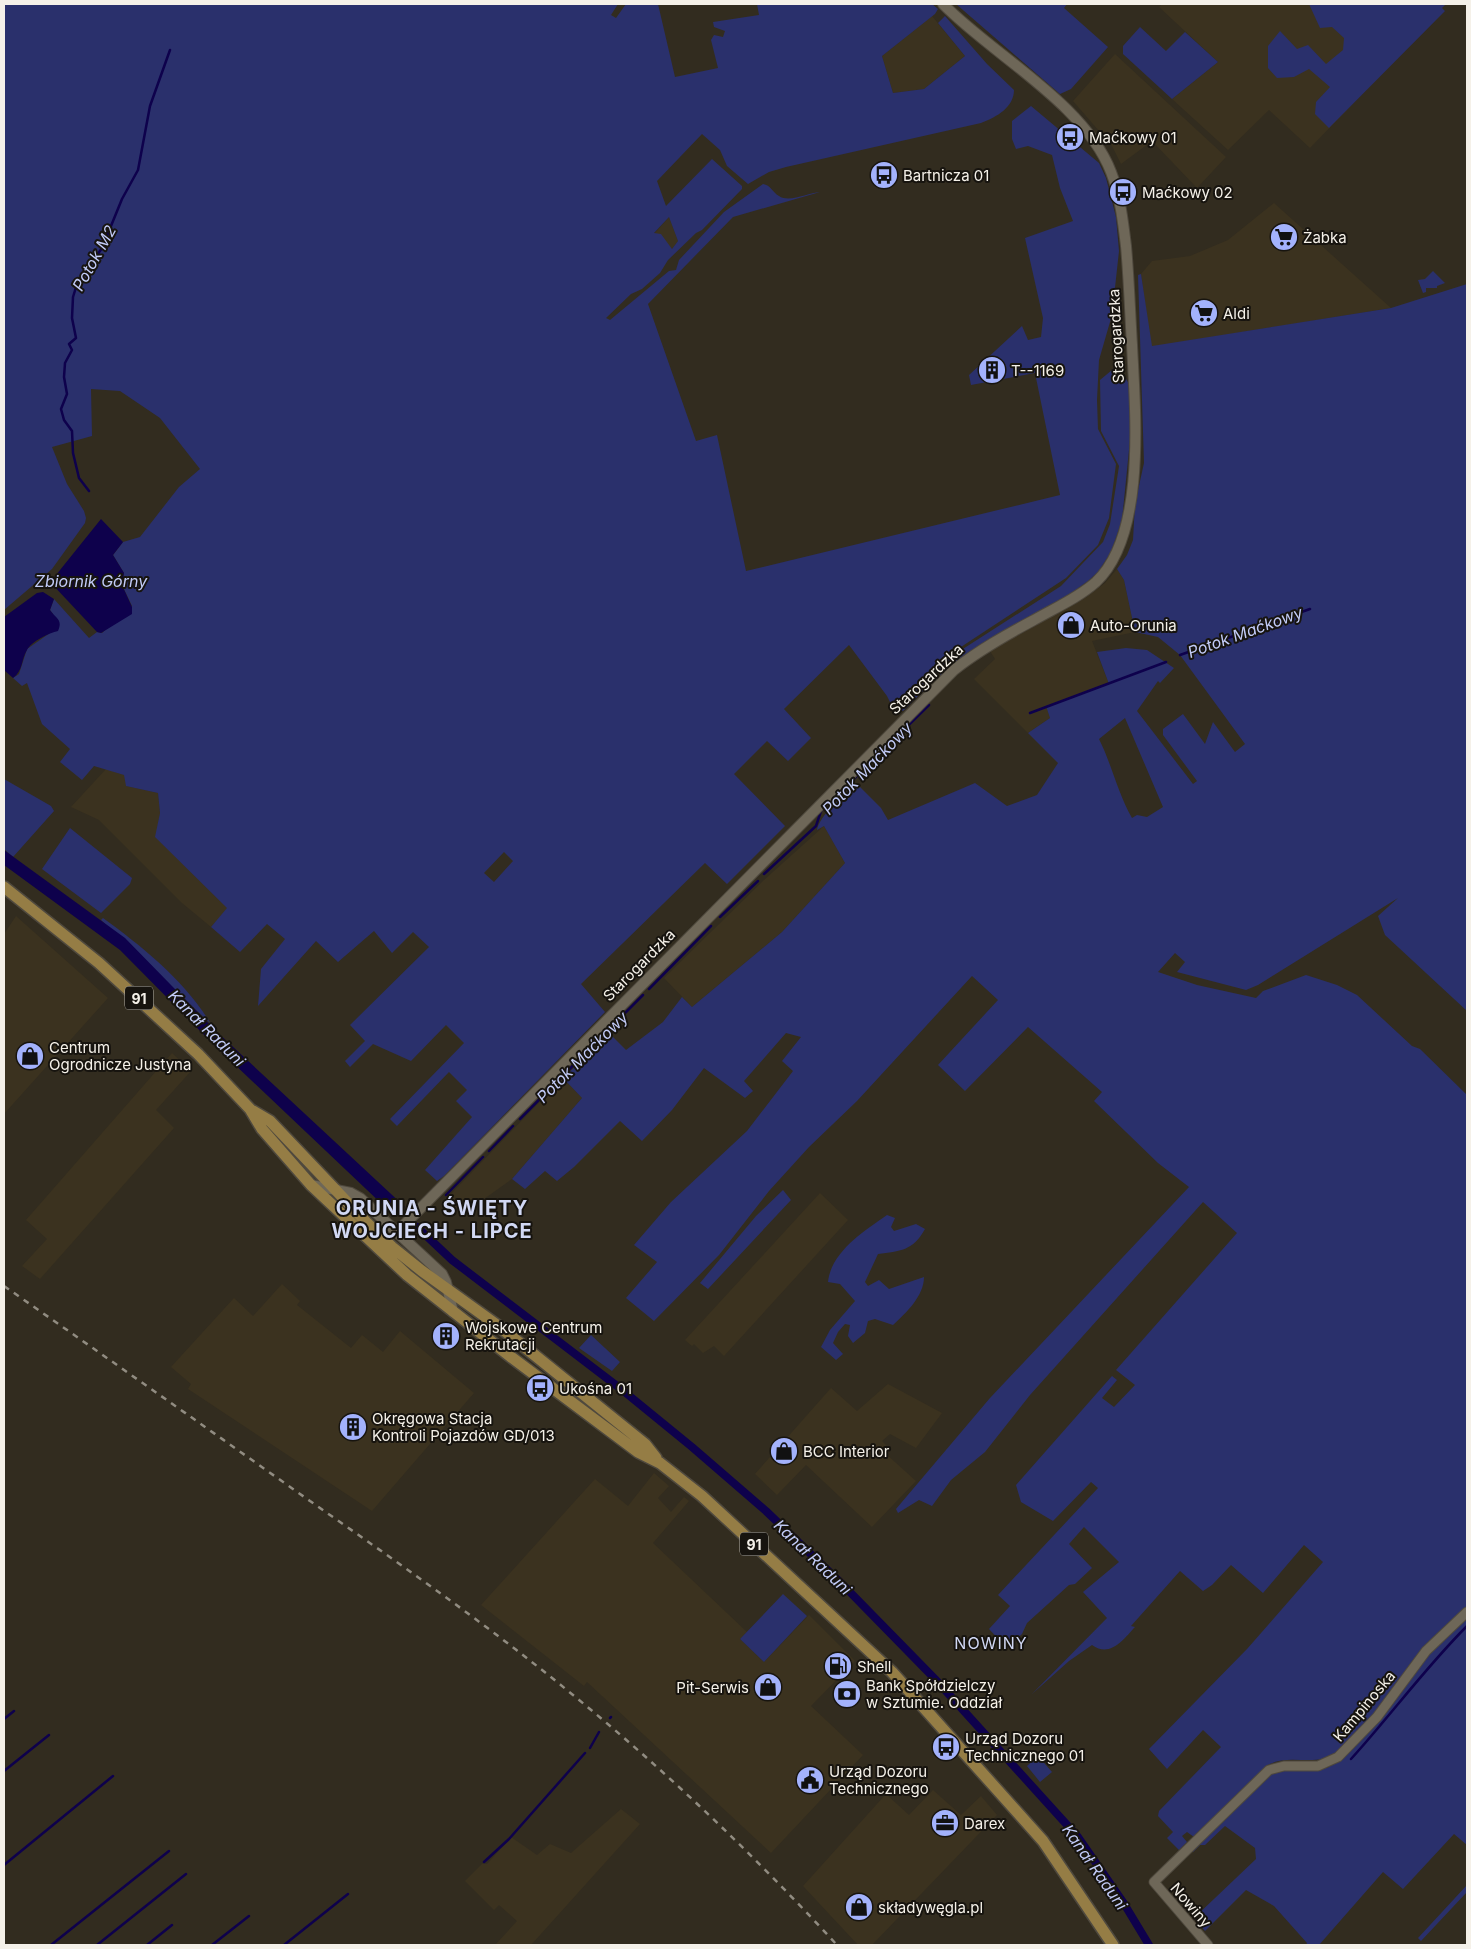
<svg xmlns="http://www.w3.org/2000/svg" width="1471" height="1949" font-family="Inter,sans-serif">
<style>
.built{fill:#3b321f}
.green{fill:#2a306c;fill-rule:evenodd}
.water{fill:#0e014c}
.lines{fill:none;stroke-linecap:round;stroke-linejoin:round}
.stream{stroke:#0e014c;stroke-width:2.5}
.canal{stroke:#0e014c;stroke-width:8}
.tertiary-casing{stroke:#4f493e;stroke-width:11}
.secondary-casing{stroke:#4f493e;stroke-width:12}
.primary-casing{stroke:#4f493e;stroke-width:14}
.tertiary{stroke:#6e6758;stroke-width:9}
.secondary{stroke:#6e6758;stroke-width:10}
.primary{stroke:#957d45;stroke-width:11}
.rail{stroke:#918c81;stroke-width:2.5;stroke-dasharray:6 6;stroke-linecap:butt}
.labels{text-anchor:middle;dominant-baseline:central;stroke-width:4;stroke-linejoin:round;paint-order:stroke}
.shield{fill:#17140f;stroke:#b2afa8;stroke-width:1}
.shield-label{font-size:14px;font-weight:bold;fill:#f5f1e9}
.poi-label{font-size:15px;fill:#f5f1e9;stroke:#17140f;text-anchor:start}
.street-label{font-size:15px;fill:#f5f1e9;stroke:#17140f}
.water-label{font-size:16px;font-style:italic;fill:#c2cbf7;stroke:#17140f}
.neighbourhood-label{font-size:16px;letter-spacing:1px;fill:#d1d8f4;stroke:#17140f}
.district-label{font-size:20px;font-weight:bold;letter-spacing:1px;fill:#d1d8f4;stroke:#17140f}
</style>
<rect width="100%" height="100%" fill="#322c1f"/>
<path class="built" d="M1162,4H1342L1399,56L1310,148L1269,110L1228,150L1172,99L1218,62L1159,7Z
M932,16L965,56L924,89L893,93L882,56Z
M1115,54L1226,157L1197,188L1152,141L1121,164L1112,146L1073,101Z
M1274,203L1391,308L1151,347L1141,274L1152,261L1190,256L1228,240Z
M669,217L678,241L672,249L654,234Z
M1117,569L1124,580L1135,632L1092,641L1109,684L1046,706L1050,718L1028,733L974,679L995,659L990,651L1085,598L1105,583Z
M106,769L125,775L127,786L158,793L160,813L156,837L228,908L211,927L182,903L99,820L71,807Z
M824,826L845,863L782,932L692,1007L664,978L764,880Z
M16,916L108,998L4,1114V934Z
M172,1053L191,1071L156,1110L174,1128L40,1279L22,1266L47,1239L26,1220Z
M563,1078L582,1098L512,1179L463,1214L445,1200Z
M820,1193L848,1220L724,1356L714,1346L703,1353L694,1344L692,1346L685,1340Z
M282,1284L300,1301L297,1305L351,1348L362,1335L383,1352L400,1331L474,1393L372,1511L188,1389L191,1384L171,1367L234,1298L253,1316Z
M888,1384L942,1413L916,1448L890,1434L882,1441L889,1448L885,1453L916,1481L872,1527L806,1465L777,1495L755,1474L831,1388L857,1411Z
M654,1473L669,1486L658,1498L671,1512L684,1497L689,1501L653,1543L747,1632L740,1639L764,1662L809,1615L855,1661L811,1706L863,1755L771,1853L587,1682L584,1686L481,1605L595,1479L628,1506Z
M933,1790L961,1815L981,1796L997,1815L872,1945H858L803,1886L886,1794L909,1815Z
M621,1809L640,1824L531,1945H495L517,1921L499,1905L494,1910L465,1881L482,1864H487L511,1837L537,1855L550,1844L571,1853Z"/>
<path class="green" d="M4,4H618L611,15L616,18L626,4H658L675,77L718,68L711,40L714,35L723,37L725,31L714,27L713,22L759,15L757,4H932L938,9L935,14L882,56L893,93L924,89L965,56L938,23L945,16L987,64L1014,90C1014,107 997,117 981,123L786,167L769,172L748,184L727,166L720,150L702,134L657,181L666,206L712,159L742,186V189L702,230L696,233L668,260L660,273L642,289L631,294L606,318L610,320L669,271L676,270L679,260L724,212L763,184C771,185 772,192 779,196C789,203 808,193 820,192L733,217L648,304L696,441L717,435L746,571L1060,495L1035,373L971,385L969,375L1022,326L1028,340L1041,337L1043,318L1025,238L1073,221L1060,188L1052,155L1028,146L1016,149L1012,139V121L1031,106L1099,163L1106,178L1116,217L1119,251L1112,315L1099,360L1097,400L1098,429L1116,464L1109,518L1098,545L1066,578L935,664L937,677L903,711H898L890,702L887,696L849,645L784,709L811,738L788,761L767,741L734,774L785,826L727,884L705,863L581,984L605,1012L444,1176L437,1181L425,1170L472,1117L456,1101L467,1090L449,1072L397,1126L390,1119L464,1043L446,1025L411,1061L373,1044L350,1067L345,1061L365,1041L350,1025L429,947L413,932L392,953L374,931L338,962L316,941L258,1006L261,969L285,939L267,924L240,952L211,927L227,908L155,837L160,813L158,793L126,786L124,775L94,766L82,780L60,762L70,749L42,724L27,683L22,686L13,678L19,674L27,649L50,633L53,614L50,610L54,599L89,638L97,632L102,633L132,606L122,585L124,573L113,555L123,542L140,537L179,487L200,469L160,418L120,391L91,389L92,436L52,447L67,484L84,511L86,518L85,523L52,569L4,610ZM669,217L678,241L672,249L661,234L654,233ZM504,852L513,861L494,882L484,873Z
M956,4H1067L1064,8L1108,47L1071,89L1060,94Z
M1309,4H1446L1442,8L1445,11L1329,128L1315,114L1316,102L1330,87L1309,69L1294,77L1277,78L1268,68V46L1280,31L1297,49L1308,45L1326,64L1343,50L1344,38L1332,27L1320,28Z
M1140,27L1166,51L1185,32L1218,62L1172,99L1123,54V46Z
M1433,271L1445,283L1437,286V288H1426V292L1423,293L1418,280L1425,279Z
M1141,274L1152,346L1391,308L1467,284V1011L1385,935L1378,916L1398,898L1258,985L1246,990L1177,972L1185,962L1175,953L1158,972L1197,985L1256,998L1263,991L1306,975L1337,985L1357,995L1412,1046L1420,1049L1467,1095V1606C1453,1620 1435,1633 1423,1649C1399,1679 1367,1733 1335,1754C1314,1767 1289,1753 1268,1765L1194,1837L1187,1832L1182,1836L1187,1842L1179,1850L1167,1838L1173,1832L1158,1816L1159,1811L1221,1747L1203,1730L1167,1769L1149,1749L1247,1649L1323,1562L1304,1545L1263,1593L1231,1565L1212,1585L1203,1591L1180,1571L1131,1626L1135,1627C1123,1640 1110,1658 1092,1645L1069,1661L1032,1694L1107,1618L1083,1592L1119,1562L1084,1527L1069,1544L1092,1568L1075,1584L1069,1585L1027,1623L1022,1634L1007,1648L989,1629L1010,1606L998,1595L1098,1488L1091,1482L1053,1521L1021,1502L1016,1485L1112,1376L1117,1380L1102,1398L1114,1407L1135,1385L1116,1370L1237,1233L1203,1202L1030,1395L985,1452L951,1480L932,1506L919,1500L898,1513L896,1509L990,1398L1189,1187L1158,1163L1094,1101L1102,1092L1028,1027L965,1091L938,1065L998,1000L972,976L857,1101L809,1147L769,1191L719,1255L654,1321L626,1298L657,1262L634,1245L671,1202L747,1131L793,1071L782,1061L801,1037L786,1033L744,1081L753,1091L745,1098L704,1068L672,1110L642,1141L620,1121L574,1167L557,1181L545,1171L525,1189L512,1179L582,1098L563,1078L610,1034L626,1050L663,1022L682,997L692,1007L782,932L845,863L824,826L817,830C819,816 845,794 856,783L881,808L888,820L975,783L1007,806L1037,795L1058,763L1028,733L1050,718L1046,706L1109,684L1097,652L1126,648L1147,650L1174,668L1160,683L1158,681L1137,711L1193,784L1197,781L1163,735V729L1183,714L1205,744L1213,722L1235,752L1245,744L1180,655L1158,637L1135,632L1124,580L1117,569L1127,555L1133,540L1135,504L1144,463L1138,275ZM1125,718L1163,807L1147,817L1137,815L1132,818C1118,794 1112,765 1099,739Z
M1118,365L1129,384L1131,430L1122,520L1111,552L1098,572L1088,581L1066,597L972,650L941,677L938,665L1061,586L1103,542L1110,524L1119,466L1101,431L1100,380Z
M4,779L51,806L54,811L13,857L4,849Z
M70,828L132,878L130,884L101,913L42,869Z
M103,918C143,947 185,981 211,1024L101,920Z
M783,1190L791,1200L708,1289L700,1283L756,1216Z
M887,1215L895,1218L891,1227L894,1231L916,1224L925,1229C913,1251 900,1251 878,1254L865,1282L868,1286L879,1280L889,1289L924,1277C924,1296 906,1313 893,1325L875,1319L868,1321L865,1333L853,1343L848,1336L850,1325L845,1324L838,1332L833,1343L843,1354L836,1360L821,1347L830,1330L855,1301L840,1284L828,1282C831,1252 864,1231 887,1215Z
M591,1335L620,1362L612,1371L579,1348Z
M783,1594L807,1616L764,1662L740,1639Z
M1467,1617V1845L1454,1834L1403,1889L1383,1872L1319,1945H1306L1307,1943L1274,1906L1246,1890L1205,1931L1194,1918L1256,1859L1255,1848L1225,1826L1205,1845H1200L1193,1852L1191,1850L1272,1773L1291,1768H1327L1342,1759L1426,1657Z
M1038,1756L1052,1772L1040,1782L1027,1766Z
M1467,1885V1892L1421,1941L1418,1938Z"/>
<path class="water" d="M101,519L123,542L113,555L124,573L122,585L132,607V614L101,633L97,632L52,584V580Z
M43,592L54,599L50,610C56,619 63,619 58,631C49,633 32,641 27,650C21,660 23,671 13,678L4,670V617L37,593Z
M4,850L125,938L216,1031L405,1207L396,1214L385,1207L212,1043L120,950L4,865Z"/>
<g class="lines">
<path class="stream" d="M89,491L79,478L73,453L72,431L64,420L61,409L67,394L64,377L65,363L72,350L69,344L76,338L72,318L73,297L77,284L102,248L122,199L138,170L150,106L170,50
M1180,655L1310,609
M1030,713L1166,662
M764,874L816,826L821,811L929,705
M720,917L758,881
M649,989L711,926
M520,1119L643,995
M489,1151L513,1126
M446,1195L483,1157
M610,1718L611,1717
M4,1719L14,1711
M590,1748L599,1732
M1351,1759C1391,1715 1425,1668 1467,1626
M4,1771L49,1735
M484,1862L509,1839L585,1753
M4,1865L113,1776
M51,1945L169,1851
M97,1945L186,1874
M147,1945L172,1925
M212,1945L249,1916
M284,1945L348,1894"/>
<path class="canal" d="M417,1227L452,1260L621,1389L692,1447L766,1511L844,1586L935,1679L1078,1837L1123,1902L1149,1945"/>
<defs>
<path id="tertiary" d="M1208,1945L1154,1882L1269,1770L1284,1766H1318L1338,1757L1377,1717L1426,1651L1467,1612"/>
<path id="secondary" d="M311,1185L351,1193L360,1198L442,1274L446,1282L453,1312
M397,1232L954,670C979,650 1006,635 1034,620C1055,608 1078,598 1096,582C1147,534 1135,410 1132,345C1130,312 1129,279 1126,246C1123,221 1120,195 1111,172C1085,104 993,55 943,4"/>
<path id="primary" d="M4,887L99,963L198,1054L250,1109L262,1129L311,1185L407,1275L511,1357L638,1452L660,1463L702,1496L892,1672L1043,1841L1113,1945
M253,1111L270,1121L367,1223L392,1247L422,1271L501,1328L645,1444L656,1458"/>
</defs>
<use href="#tertiary" class="tertiary-casing"/>
<use href="#secondary" class="secondary-casing"/>
<use href="#primary" class="primary-casing"/>
<use href="#tertiary" class="tertiary"/>
<use href="#secondary" class="secondary"/>
<use href="#primary" class="primary"/>
<path class="rail" d="M4,1286C106,1357 208,1429 310,1501C400,1564 489,1626 573,1695C667,1772 755,1856 837,1945"/>
</g>
<defs>
<symbol id="bus-disc" viewBox="-11 -11 22 22"><circle r="9.5" fill="#a3b2fc" stroke="#17140f"/><path d="M-5-6H5V4H4V6H2V4H-2V6H-4V4H-5ZM-3.5-4V0h7V-4ZM-3.5 1.2v1.5H-2V1.2ZM2 1.2v1.5H3.5V1.2Z" fill="#111"/></symbol>
<symbol id="supermarket-disc" viewBox="-11 -11 22 22"><circle r="9.5" fill="#a3b2fc" stroke="#17140f"/><path d="M-6-5.5h2.5l.6 2H6L4.5 2H-2.5L-4.4-4H-6ZM-1.5 3.2a1.3 1.3 0 1 0 .1 0ZM3 3.2a1.3 1.3 0 1 0 .1 0Z" fill="#111"/></symbol>
<symbol id="building-disc" viewBox="-11 -11 22 22"><circle r="9.5" fill="#a3b2fc" stroke="#17140f"/><path d="M-4-6H4V6H1V3H-1V6H-4ZM-2.5-4.3h1.7v1.8h-1.7ZM.8-4.3h1.7v1.8H.8ZM-2.5-1h1.7V.8h-1.7ZM.8-1h1.7V.8H.8Z" fill="#111"/></symbol>
<symbol id="shop-disc" viewBox="-11 -11 22 22"><circle r="9.5" fill="#a3b2fc" stroke="#17140f"/><path d="M-5-2.5h2.3a2.7 3.5 0 0 1 5.4 0H5L5.5 6h-11ZM-1.5-2.5h3a1.5 2.3 0 0 0-3 0Z" fill="#111"/></symbol>
<symbol id="fuel-disc" viewBox="-11 -11 22 22"><circle r="9.5" fill="#a3b2fc" stroke="#17140f"/><path d="M-5.5-6h7V0h2V4h1.3V-2.5L3-4.5l.8-.8L6-3V5H2.5V1h-1V6h-7ZM-4.2-4.7v3.2H.2V-4.7Z" fill="#111"/></symbol>
<symbol id="bank-disc" viewBox="-11 -11 22 22"><circle r="9.5" fill="#a3b2fc" stroke="#17140f"/><path d="M-6-4H6V4H-6ZM0-2.3a2.3 2.3 0 1 0 0 4.6a2.3 2.3 0 1 0 0-4.6Z" fill="#111"/></symbol>
<symbol id="civic-disc" viewBox="-11 -11 22 22"><circle r="9.5" fill="#a3b2fc" stroke="#17140f"/><path d="M-.6-6.5H3V-4.5H.6V-3L4-1V1h2V6H-6V1h2V-1L-.6-3ZM-1.2 2.5V6h2.4V2.5Z" fill="#111"/></symbol>
<symbol id="office-disc" viewBox="-11 -11 22 22"><circle r="9.5" fill="#a3b2fc" stroke="#17140f"/><path d="M-6-3h4V-5.5h4V-3h4V5H-6ZM-1-4.5V-3h2v-1.5ZM-6 0V1H6V0Z" fill="#111"/></symbol>
</defs>
<g fill-rule="evenodd">
<use href="#bus-disc" x="1054" y="121" width="32" height="32"/>
<use href="#bus-disc" x="868" y="159" width="32" height="32"/>
<use href="#bus-disc" x="1107" y="176" width="32" height="32"/>
<use href="#supermarket-disc" x="1268" y="221" width="32" height="32"/>
<use href="#supermarket-disc" x="1188" y="297" width="32" height="32"/>
<use href="#building-disc" x="976" y="354" width="32" height="32"/>
<use href="#shop-disc" x="1055" y="609" width="32" height="32"/>
<use href="#shop-disc" x="14" y="1040" width="32" height="32"/>
<use href="#building-disc" x="430" y="1320" width="32" height="32"/>
<use href="#bus-disc" x="524" y="1372" width="32" height="32"/>
<use href="#building-disc" x="337" y="1411" width="32" height="32"/>
<use href="#shop-disc" x="768" y="1435" width="32" height="32"/>
<use href="#fuel-disc" x="822" y="1650" width="32" height="32"/>
<use href="#shop-disc" x="752" y="1671" width="32" height="32"/>
<use href="#bank-disc" x="831" y="1678" width="32" height="32"/>
<use href="#bus-disc" x="930" y="1731" width="32" height="32"/>
<use href="#civic-disc" x="794" y="1764" width="32" height="32"/>
<use href="#office-disc" x="929" y="1807" width="32" height="32"/>
<use href="#shop-disc" x="843" y="1891" width="32" height="32"/>
</g>
<g class="labels">
<g class="shield">
<rect x="125" y="986.5" width="28" height="23" rx="4"/>
<rect x="740" y="1532.5" width="28" height="23" rx="4"/>
</g>
<g class="shield-label">
<text x="139" y="998">91</text>
<text x="754" y="1544">91</text>
</g>
<g class="poi-label">
<text x="1089" y="137">Maćkowy 01</text>
<text x="903" y="175">Bartnicza 01</text>
<text x="1142" y="192">Maćkowy 02</text>
<text x="1303" y="237">Żabka</text>
<text x="1223" y="313">Aldi</text>
<text x="1011" y="370">T--1169</text>
<text x="1090" y="625">Auto-Orunia</text>
<text x="49" y="1047">Centrum<tspan x="49" dy="17">Ogrodnicze Justyna</tspan></text>
<text x="465" y="1327">Wojskowe Centrum<tspan x="465" dy="17">Rekrutacji</tspan></text>
<text x="559" y="1388">Ukośna 01</text>
<text x="372" y="1418">Okręgowa Stacja<tspan x="372" dy="17">Kontroli Pojazdów GD/013</tspan></text>
<text x="803" y="1451">BCC Interior</text>
<text x="857" y="1666">Shell</text>
<text x="866" y="1685">Bank Spółdzielczy<tspan x="866" dy="17">w Sztumie. Oddział</tspan></text>
<text x="749" y="1687" text-anchor="end">Pit-Serwis</text>
<text x="965" y="1738">Urząd Dozoru<tspan x="965" dy="17">Technicznego 01</tspan></text>
<text x="829" y="1771">Urząd Dozoru<tspan x="829" dy="17">Technicznego</tspan></text>
<text x="964" y="1823">Darex</text>
<text x="878" y="1907">składywęgla.pl</text>
</g>
<g class="street-label">
<text transform="translate(1116 336) rotate(-93)">Starogardzka</text>
<text transform="translate(926 679) rotate(-43)">Starogardzka</text>
<text transform="translate(639 965) rotate(-45)">Starogardzka</text>
<text transform="translate(1364 1706) rotate(-50)">Kampinoska</text>
<text transform="translate(1191 1905) rotate(49)">Nowiny</text>
</g>
<g class="water-label">
<text transform="translate(94 258) rotate(-61)">Potok M2</text>
<text x="91" y="581">Zbiornik Górny</text>
<text transform="translate(1245 632) rotate(-20)">Potok Maćkowy</text>
<text transform="translate(867 768) rotate(-46)">Potok Maćkowy</text>
<text transform="translate(207 1028) rotate(45)">Kanał Raduni</text>
<text transform="translate(582 1057) rotate(-45)">Potok Maćkowy</text>
<text transform="translate(813 1557) rotate(44)">Kanał Raduni</text>
<text transform="translate(1095 1867) rotate(55)">Kanał Raduni</text>
</g>
<g class="neighbourhood-label">
<text x="991" y="1643">NOWINY</text>
</g>
<g class="district-label">
<text x="432" y="1208">ORUNIA - ŚWIĘTY<tspan x="432" dy="23">WOJCIECH - LIPCE</tspan></text>
</g>
</g>
<rect width="1471" height="1949" fill="none" stroke="#f5f1e9" stroke-width="10"/>
</svg>
